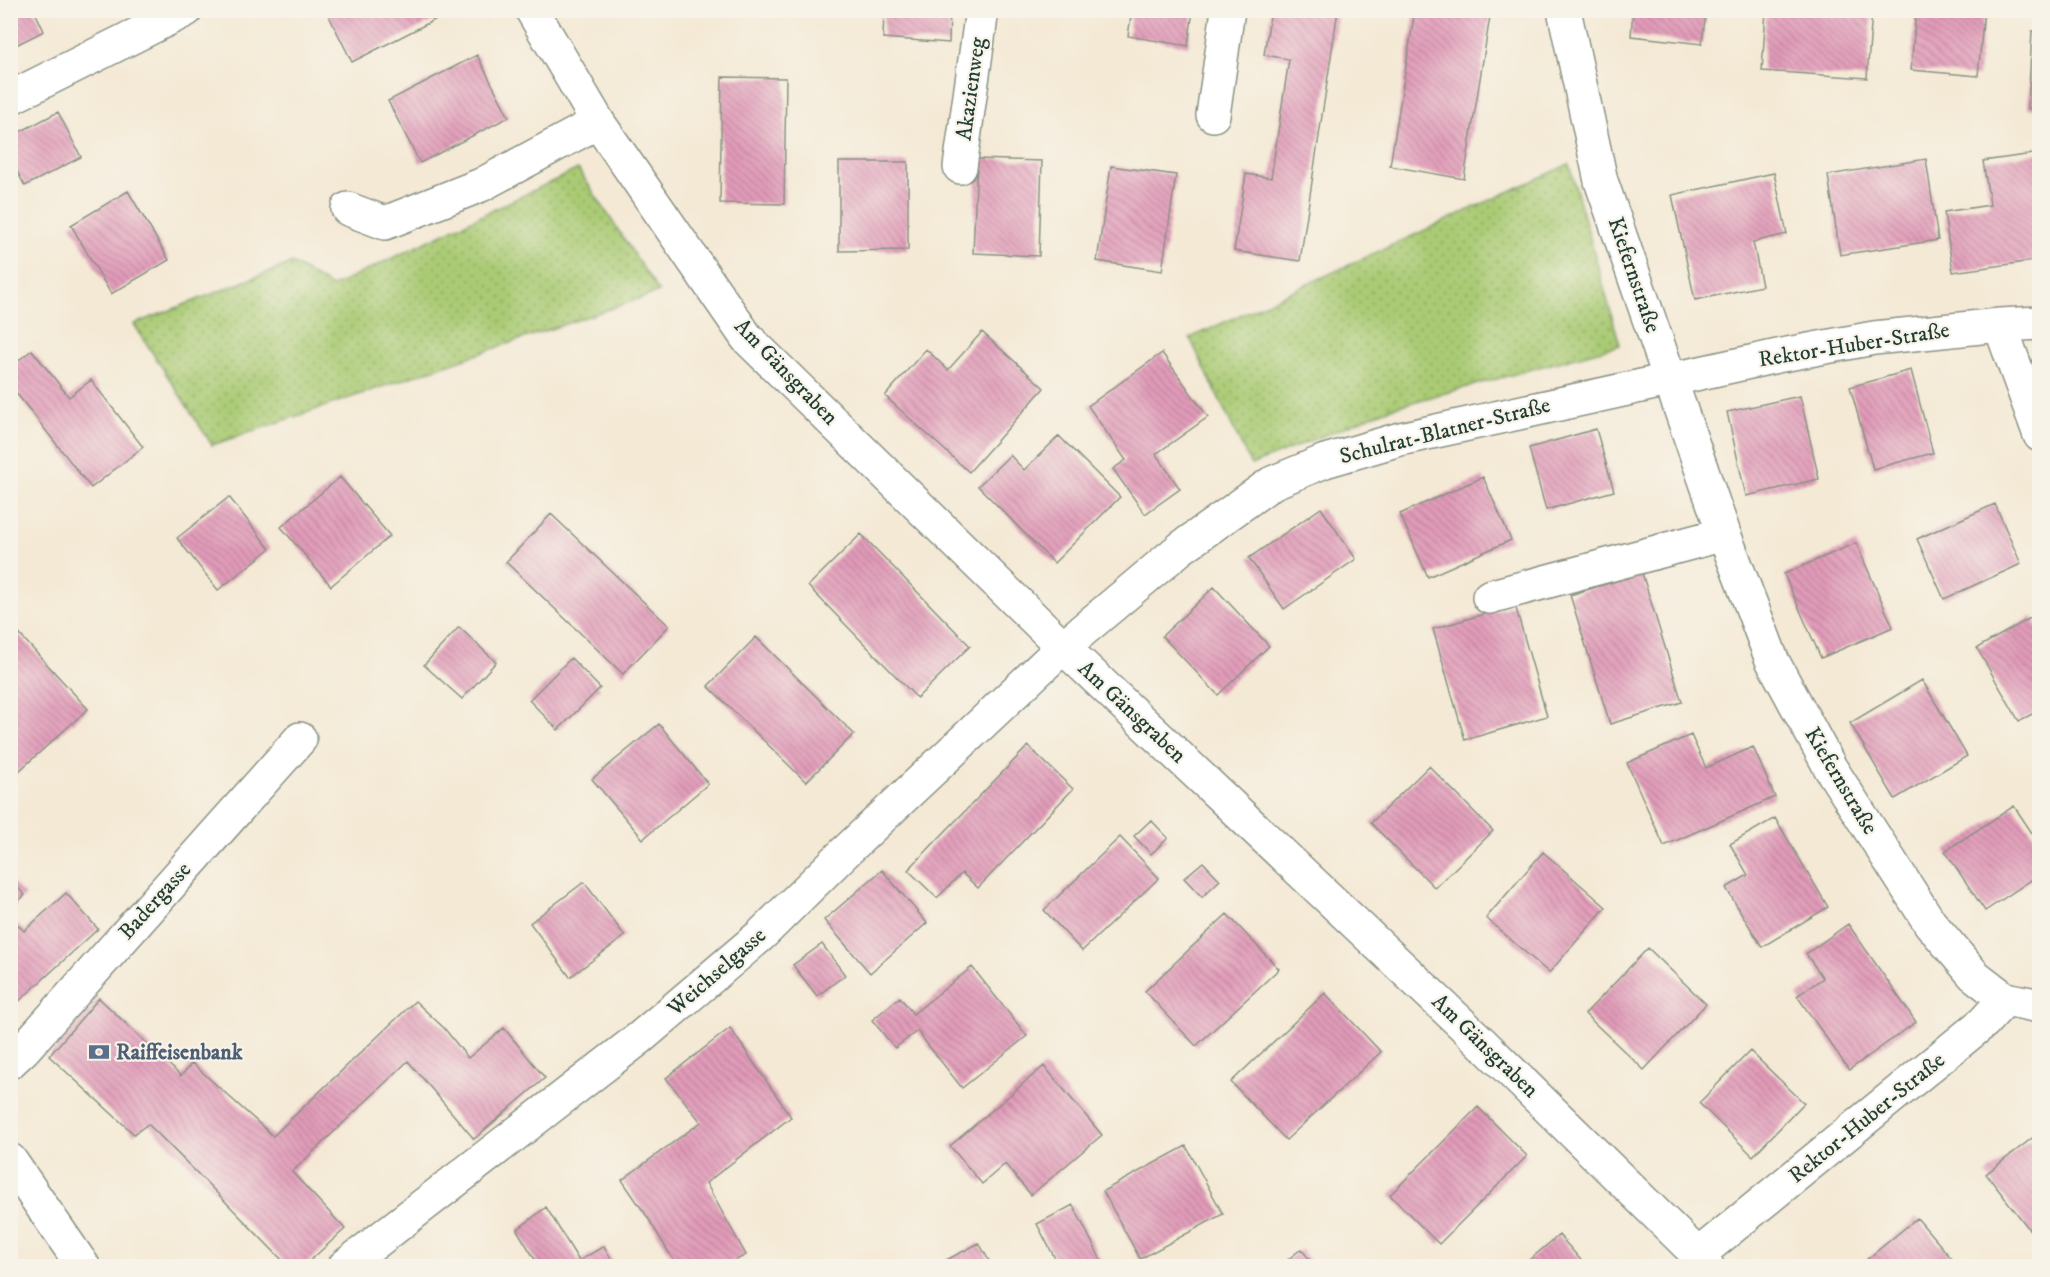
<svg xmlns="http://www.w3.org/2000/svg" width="2050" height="1277" font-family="'IM FELL DW Pica',serif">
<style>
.grass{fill:url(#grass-dots);stroke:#648454;stroke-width:1.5}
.building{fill:url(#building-back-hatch)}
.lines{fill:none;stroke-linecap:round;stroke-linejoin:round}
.minor-casing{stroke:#8a9384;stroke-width:36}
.minor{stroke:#fff;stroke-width:33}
.labels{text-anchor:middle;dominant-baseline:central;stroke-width:4.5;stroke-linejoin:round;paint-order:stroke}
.street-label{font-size:22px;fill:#1f3d34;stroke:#f7f3e8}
.service-label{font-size:22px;font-weight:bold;fill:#4e5e75;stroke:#f7f3e8;text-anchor:start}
</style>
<defs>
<pattern id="grass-dots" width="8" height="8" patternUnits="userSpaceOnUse" patternTransform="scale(1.5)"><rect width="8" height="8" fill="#aacb74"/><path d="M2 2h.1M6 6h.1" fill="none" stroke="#8aa660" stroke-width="1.8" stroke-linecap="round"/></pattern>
<pattern id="building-back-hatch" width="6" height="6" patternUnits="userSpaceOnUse" patternTransform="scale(1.5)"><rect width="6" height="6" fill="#e29bb9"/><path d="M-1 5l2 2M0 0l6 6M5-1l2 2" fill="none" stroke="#b78097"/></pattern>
</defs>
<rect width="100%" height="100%" fill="#f7f3e8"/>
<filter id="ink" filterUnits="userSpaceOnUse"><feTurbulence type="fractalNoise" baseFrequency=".0167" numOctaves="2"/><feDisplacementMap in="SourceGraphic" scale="12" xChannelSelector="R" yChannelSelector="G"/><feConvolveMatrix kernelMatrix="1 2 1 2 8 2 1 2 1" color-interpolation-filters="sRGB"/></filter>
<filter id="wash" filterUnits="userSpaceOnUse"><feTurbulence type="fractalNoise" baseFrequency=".008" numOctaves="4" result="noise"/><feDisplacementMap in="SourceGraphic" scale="24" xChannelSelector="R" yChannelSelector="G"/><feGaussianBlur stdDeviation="1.35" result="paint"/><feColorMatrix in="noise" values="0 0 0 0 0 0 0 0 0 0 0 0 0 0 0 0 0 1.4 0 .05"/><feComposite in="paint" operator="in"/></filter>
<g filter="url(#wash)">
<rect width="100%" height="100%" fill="#f4e9d5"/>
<path class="grass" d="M1569,164L1620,345L1391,408L1251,465L1190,338Z
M578,169L659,292L212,445L134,324L292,263L332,287Z"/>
<g id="blocks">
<path class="building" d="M10,10H34L44,31L10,48Z
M326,10H454L352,62Z
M884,10H950L949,43L883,38Z
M1132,10H1193L1188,46L1128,36Z
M1271,10H1338L1300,261L1234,251L1246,174L1271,178L1289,59L1264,55Z
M1415,10H1491L1464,179L1390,166Z
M1633,10H1706L1702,44L1631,36Z
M1766,10L1872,12L1867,78L1762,71Z
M1916,10H1984L1978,76L1911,70Z
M2032,31L2040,32V109L2028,108Z
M477,55L509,117L420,163L388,101Z
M722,77L786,78L784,204L720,203Z
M58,112L81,157L25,186L10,158V137Z
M2040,153V260L1953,272L1944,212L1990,205L1983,161Z
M977,159L1042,161L1039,256L973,253Z
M1926,159L1938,240L1840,255L1828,175Z
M839,162H908V250L839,251Z
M1111,166L1176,175L1162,271L1097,261Z
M1774,173L1787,234L1753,242L1762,286L1695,300L1672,195Z
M128,191L169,260L111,294L71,225Z
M982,332L1044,388L969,472L885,396L926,349L948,370Z
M32,350L69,397L91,380L143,447L91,488L10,385V367Z
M1162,353L1208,417L1156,454L1180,489L1145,514L1113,469L1126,460L1088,406Z
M1911,370L1933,453L1873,469L1850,387Z
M1800,396L1819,479L1746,496L1727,412Z
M1596,429L1614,491L1546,510L1529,448Z
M1059,436L1120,497L1054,563L978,486L1010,455L1024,470Z
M340,477L390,536L331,586L281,527Z
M1483,477L1511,540L1428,577L1400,514Z
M229,497L270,549L218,590L177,538Z
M1995,504L2021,564L1944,599L1917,539Z
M1321,508L1356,559L1284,609L1249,558Z
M551,514L669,626L623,674L506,562Z
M861,534L970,646L917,698L808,586Z
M1856,543L1893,627L1821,658L1784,574Z
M1642,573L1682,702L1610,724L1570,595Z
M1214,587L1269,646L1218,695L1162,636Z
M1515,605L1547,716L1465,740L1433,629Z
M2032,617L2040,630V710L2019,721L1977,648Z
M10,624L88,709L10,779Z
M459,627L496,662L462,699L424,665Z
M756,637L854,734L806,782L708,686Z
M571,658L600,688L558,730L529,700Z
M1922,680L1967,756L1895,799L1850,723Z
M659,724L708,784L643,839L592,779Z
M1691,735L1706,768L1753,747L1775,797L1664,846L1627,763Z
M1028,746L1073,789L978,888L962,873L937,898L908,870Z
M1429,766L1493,831L1435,888L1371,823Z
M2014,806L2040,845V874L1985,911L1945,851Z
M1775,818L1828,907L1762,947L1726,888L1748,875L1730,844Z
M1151,820L1168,838L1151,854L1134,836Z
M1120,837L1159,878L1082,951L1044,910Z
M1543,852L1606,907L1549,973L1486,918Z
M1203,862L1220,880L1202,897L1184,878Z
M882,870L927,923L870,973L824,920Z
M10,880L25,895L10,909Z
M584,882L625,936L570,977L530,923Z
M66,893L98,929L17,1003L10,996V917L24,931Z
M1227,914L1279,969L1196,1046L1145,991Z
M1848,924L1916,1022L1849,1070L1797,996L1823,978L1806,954Z
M822,944L845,975L817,996L793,965Z
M1648,948L1706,1004L1644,1070L1585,1014Z
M972,967L1027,1036L962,1088L917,1031L895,1048L872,1020L900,997L913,1014Z
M1325,993L1381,1052L1286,1140L1231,1082Z
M99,998L181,1076L192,1063L273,1136L415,1001L444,1028L468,1058L504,1028L545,1078L474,1139L408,1061L292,1172L345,1229L304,1266H288L216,1192L148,1124L134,1134L49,1056Z
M730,1028L791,1117L706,1183L746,1255L725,1266H677L648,1218L622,1180L701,1122L666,1078Z
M1750,1051L1804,1103L1753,1156L1699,1103Z
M1044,1066L1102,1135L1031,1195L1005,1164L982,1184L950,1146Z
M1478,1107L1527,1156L1439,1244L1390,1195Z
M2040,1132V1243L1986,1174Z
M1186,1146L1223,1214L1140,1259L1103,1191Z
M1073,1205L1104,1266H1059L1037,1224Z
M546,1207L579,1261L604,1246L615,1266H539L517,1230Z
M1917,1218L1958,1266H1859Z
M1559,1235L1586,1266H1522Z
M979,1243L992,1266H935Z
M1301,1249L1315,1266H1280Z"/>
</g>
</g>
<g filter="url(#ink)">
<use href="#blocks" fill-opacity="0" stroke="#8a9384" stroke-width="1.5"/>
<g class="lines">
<defs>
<path id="minor" d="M532,10L598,122L747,338L1063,647L1481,1042L1698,1255L1707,1266
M1564,10L1601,181L1724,534L1772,660L1831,769L1930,923L1974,975L2005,999
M10,98L186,10
M1213,115L1228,10
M960,167L982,10
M348,209L385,223L481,185L598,122
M2000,325L2040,435
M1489,597L1724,534
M10,1062L24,1049L300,739
M10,1160L83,1266
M1698,1255L1984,1022L2005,999L2040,1006
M345,1266L641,1037L761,935L842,855L1063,647L1181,548L1272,483L1325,461L1400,439L1782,355L1874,338L2000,325L2040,323"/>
</defs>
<use href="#minor" class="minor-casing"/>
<use href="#minor" class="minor"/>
</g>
</g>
<defs>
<symbol id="bank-bare" viewBox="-9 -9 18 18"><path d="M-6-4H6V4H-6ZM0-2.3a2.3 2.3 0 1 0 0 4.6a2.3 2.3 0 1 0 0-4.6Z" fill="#5c6f8a" stroke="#f7f3e8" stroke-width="2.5" paint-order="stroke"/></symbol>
</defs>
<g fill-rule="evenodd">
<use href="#bank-bare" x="84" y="1037" width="30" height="30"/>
</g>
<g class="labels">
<g class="street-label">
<text transform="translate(971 89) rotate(-82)">Akazienweg</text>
<text transform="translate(1634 275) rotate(71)">Kiefernstraße</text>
<text transform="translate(1854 345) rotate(-9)">Rektor-Huber-Straße</text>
<text transform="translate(786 372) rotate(46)">Am Gänsgraben</text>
<text transform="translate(1445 431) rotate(-14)">Schulrat-Blatner-Straße</text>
<text transform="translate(1132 712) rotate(43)">Am Gänsgraben</text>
<text transform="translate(1841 781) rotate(59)">Kiefernstraße</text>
<text transform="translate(155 901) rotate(-48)">Badergasse</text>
<text transform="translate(717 972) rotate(-41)">Weichselgasse</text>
<text transform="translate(1485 1046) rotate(44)">Am Gänsgraben</text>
<text transform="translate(1867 1118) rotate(-39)">Rektor-Huber-Straße</text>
</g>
<g class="service-label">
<text x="116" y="1052">Raiffeisenbank</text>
</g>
</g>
<rect width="2050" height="1277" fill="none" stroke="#f7f3e8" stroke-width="36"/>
</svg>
